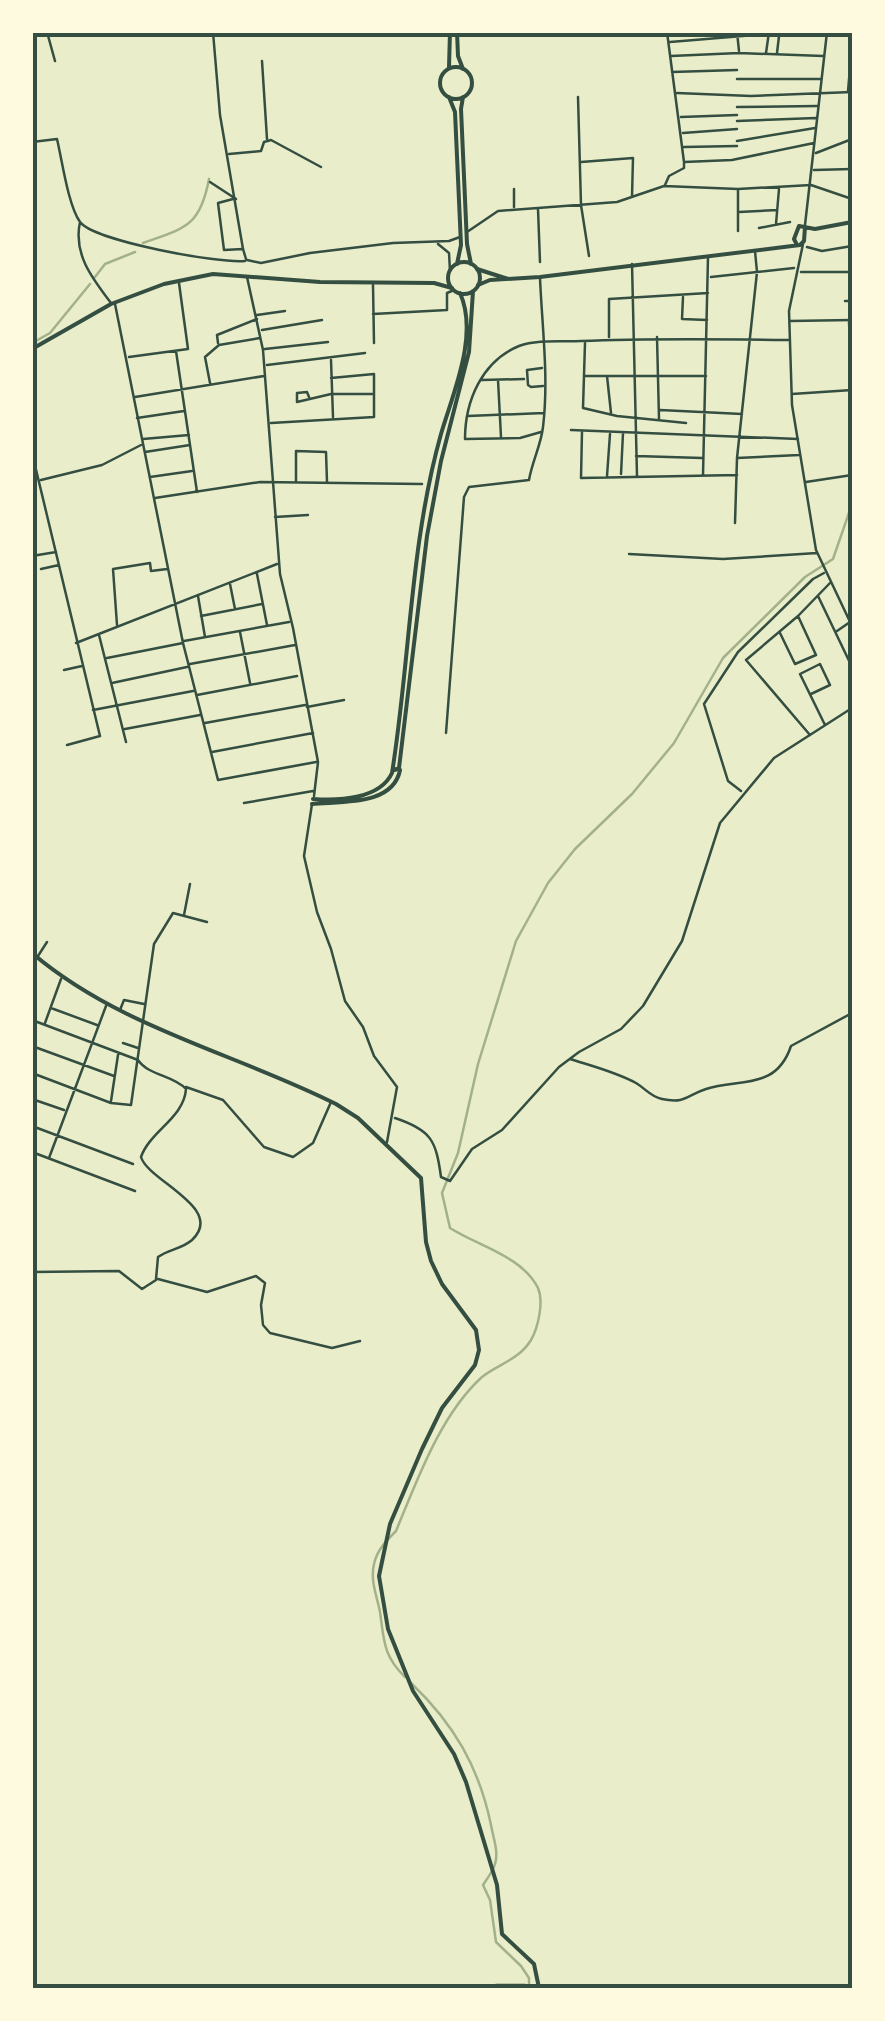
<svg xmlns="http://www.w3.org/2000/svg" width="885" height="2021" font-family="Raleway,sans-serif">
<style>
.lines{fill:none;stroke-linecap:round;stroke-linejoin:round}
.stream{stroke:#a3b18a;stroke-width:2.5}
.minor{stroke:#344e41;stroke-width:2.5}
.tertiary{stroke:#344e41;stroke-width:2.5}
.secondary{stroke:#344e41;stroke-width:4}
.primary{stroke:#344e41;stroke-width:4}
.neatline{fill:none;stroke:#344e41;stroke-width:4}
</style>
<rect width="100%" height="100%" fill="#e9edc9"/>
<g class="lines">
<path class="stream" d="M143,243C185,228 200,227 209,179
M95,277L105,264L135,252
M34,342L50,333L90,284
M405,1677C383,1656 384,1640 380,1612C377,1596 370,1581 374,1564C377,1550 386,1541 396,1531C417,1481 440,1415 482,1377C498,1364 519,1360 531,1340C538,1328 544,1302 538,1288C522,1256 478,1246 450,1228L442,1193L458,1153L478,1064L516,941L548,883L575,849L632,794L674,743L723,658L805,577L833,559L852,504
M411,1683C454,1724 479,1767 491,1825C493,1837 499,1852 495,1864C493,1871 487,1879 483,1885L490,1900L496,1942L521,1966L529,1978V1988"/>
<path class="minor" d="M47,32L55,61
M244,32H257
M737,32L739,51
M805,32L826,35
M670,42L793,32
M766,53L769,32
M777,53L779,36
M671,56L739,53L823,56
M262,61L267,139
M672,72L737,70
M737,79H820
M848,91L852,45
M677,93L751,96L852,92
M578,97L581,205L589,256
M737,107L817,106
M681,117L737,115
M737,121L816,118
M683,133L737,129
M737,141L815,128
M32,142L57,139C62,160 68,205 80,222C94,241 220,264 245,261
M684,147L737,146
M816,153L852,139
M229,154L261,151L264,142L271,140L321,167
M581,162L633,158L632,197
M684,162L732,160L814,143
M814,170L852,169
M210,182L236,199
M665,185L669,176L684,168V162L667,32
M233,199L218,203L224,250L243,249L246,259
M514,207V189
M538,209L540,262
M739,212L777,210
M80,222C73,254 92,278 111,303
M776,224L779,189
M805,225L827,32
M759,228L790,222
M738,231V190
M467,232L498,211L617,202L664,186L738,189L811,185L852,199
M438,244L449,253L450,271
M803,244L789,311L792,405L816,550L852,626
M807,247L822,251L852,246
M247,260L261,263L310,253L393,243L449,241L460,237
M632,264L637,476
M801,272H852
M247,277L263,350L280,574L293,628L318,762L314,796
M711,277L794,268
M373,285L374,343
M683,297L682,319L707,320
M845,301H852
M115,304L183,643L218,780L316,762
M373,314L447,310V293L454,290
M257,315L285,311
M790,321L852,320
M849,321L852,403
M262,330L322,320
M609,337V299L708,293
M657,337L659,419
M218,343L217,335L257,319
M585,343L583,408L617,416L686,423
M265,349L328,342
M176,351L197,492
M129,357L188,349L179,283
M331,360L333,417
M267,365L365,353
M542,368L527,370L528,385L531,387L543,386
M585,376H706
M607,376L611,413
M482,380L524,379
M498,380L501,437
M210,383L205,357L219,345L260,338
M792,394L852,390
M135,397L264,376
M309,397L307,392L297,393V402L331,394H372
M660,410L742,414
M468,416L544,413
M137,418L184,411
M271,423L374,417V374L331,378
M571,430L798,439
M541,432L520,438L465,439C465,401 482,361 519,346C537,339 562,342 581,341C650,338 719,339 789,340
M582,432L581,478L737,475
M143,439L189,435
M145,452L190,445
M32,453L100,736L67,745
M636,456L702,458
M737,458L799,455
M621,474L623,433
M703,475L708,257
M607,476L610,434
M150,477L192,471
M41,480L102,465L141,445
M296,482V451L326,452L327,482
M806,482L852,475
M155,498L260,482L422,484
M275,517L308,515
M735,523L737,458L757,272L755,251
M629,554L723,559L817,553
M32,556L56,552
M41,569L59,565
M257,574L267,625
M230,584L235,609
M198,596L205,637
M818,596L852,667
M201,616L262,604
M117,625L113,569L150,563L151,571L167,569
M837,631L850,622
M240,632L250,683
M780,633L795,664L816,655L798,616
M99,635L126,742
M184,641L289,622
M76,643L277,564
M107,658L183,643
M190,664L295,645
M64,670L82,666
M112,683L187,667
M811,694L830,685L820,664L800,674L825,725
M197,695L297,676
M307,707L344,700
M93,710L193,691
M205,723L305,705
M125,729L200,715
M446,733L464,497L469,487L529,480C532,462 541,445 543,427C549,378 542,326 540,278
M810,735L746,660L798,616L830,583
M212,752L313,733
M741,791L728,781L704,704L738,652L813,579L824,573
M244,803L313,791
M312,804L304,856L317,912L331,949L345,1001L363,1027L374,1056L397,1087L387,1142
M184,915L190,884
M38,956L47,942
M51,1008L97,1025
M120,1010L124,1000L144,1004
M32,1020L138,1060C149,1076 173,1075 186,1089C184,1118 150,1131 141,1157C148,1181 226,1208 192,1240C182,1249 169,1249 158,1257L156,1279
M45,1023L61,979
M123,1043L138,1048
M32,1046L114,1076
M570,1059C592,1066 616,1072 636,1083C646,1089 651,1097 662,1099C686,1104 687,1095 706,1089C739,1078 776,1091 791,1046L852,1013
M32,1073L111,1103L131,1105L154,944L173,913L207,922
M186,1087L223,1100L264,1147L293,1157L313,1143L331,1102
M32,1099L64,1110
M111,1101L118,1055
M395,1118C431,1130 436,1140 441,1177L450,1181L472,1149L502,1130L559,1067L579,1052L621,1029L643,1006L682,941L720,823L774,758L852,708
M32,1126L133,1164
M32,1152L135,1191
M49,1158L106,1006
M32,1272L119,1271L142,1289L156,1280
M158,1279L207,1292L256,1276L265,1283L261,1305L263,1325L270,1333L332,1348L360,1341
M493,1988L496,1985H525"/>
<path class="tertiary" d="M213,32L220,115L243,249"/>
<path class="secondary" d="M797,245L794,239L799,226L815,229L852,222
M477,269L508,279
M478,285L490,280L540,277L800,245L804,241L805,227
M32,349L111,304L164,284L213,274L320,282L434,283L452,288
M32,953C120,1028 235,1053 336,1104L358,1118L421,1178L426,1242L431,1261L442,1284L476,1330L479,1350L475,1365L442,1408L422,1449L390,1524L379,1576L388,1629L413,1691L454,1754L466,1782L497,1885L502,1934L534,1964L539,1988"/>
<path class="primary" d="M457,32L458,56L463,69
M449,67L450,32
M440 83a16 16 0 1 1 32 0a16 16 0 1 1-32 0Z
M449,97L455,112L461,245L457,264
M463,97L461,109L467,244L471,264
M448 278a16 16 0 1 1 32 0a16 16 0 1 1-32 0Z
M393,767L395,770L399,768L427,536L441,461L469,352L473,291
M313,799C339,801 380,799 392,773C410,661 410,544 441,434C453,393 479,335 460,293
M312,804C342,801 393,806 400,770"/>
</g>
<rect width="885" height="2021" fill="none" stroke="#fefae0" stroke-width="70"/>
<rect x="35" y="35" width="815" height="1951" class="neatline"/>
</svg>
